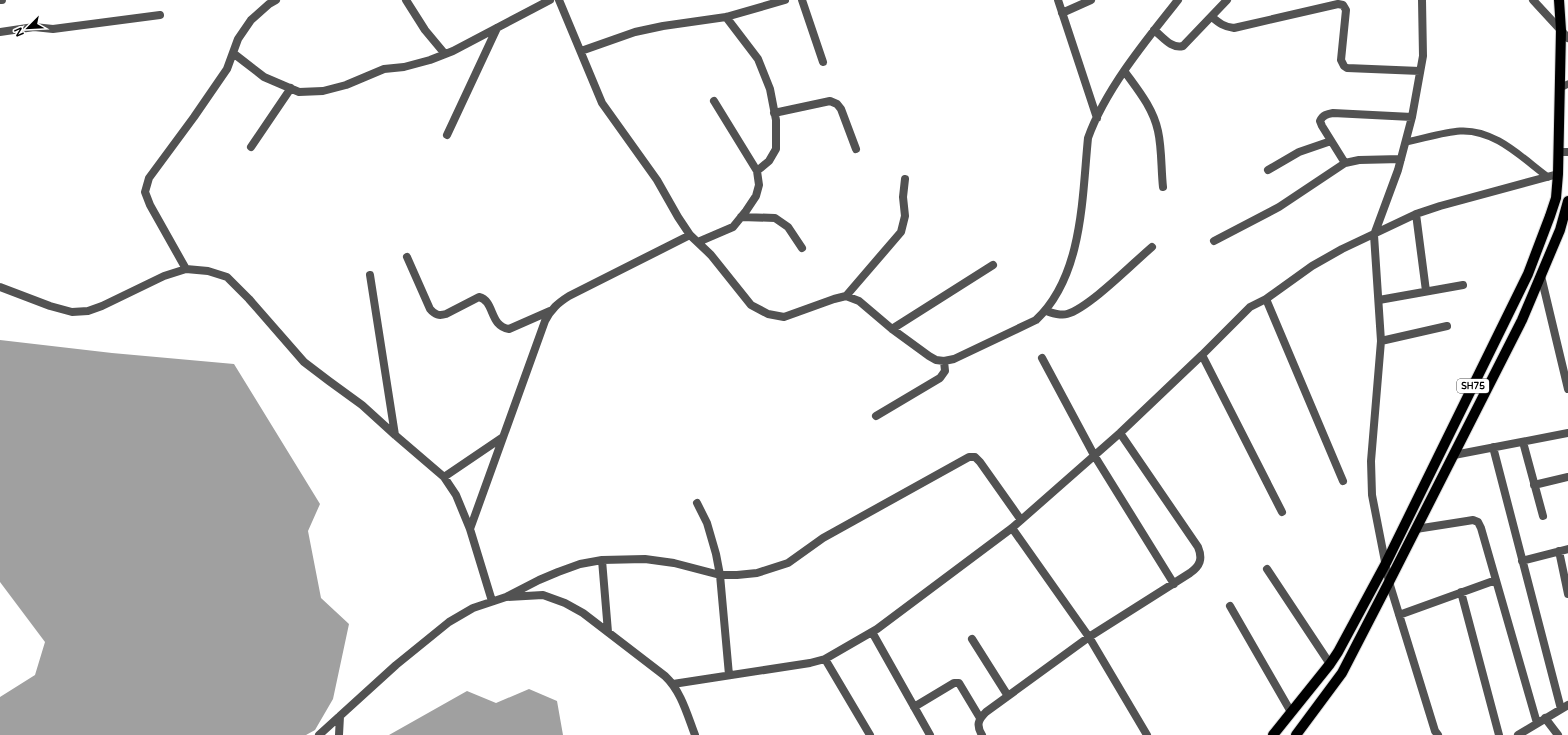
<svg xmlns="http://www.w3.org/2000/svg" width="1568" height="735" font-family="'Varela Round',sans-serif">
<style>
.water{fill:#a0a0a0}
.lines{fill:none;stroke-linecap:round;stroke-linejoin:round}
.primary-casing{stroke:#dbdbdb;stroke-width:12}
.service{stroke:#525252;stroke-width:7}
.minor{stroke:#525252;stroke-width:8}
.tertiary{stroke:#525252;stroke-width:8}
.primary{stroke:#000;stroke-width:10}
.labels{text-anchor:middle;dominant-baseline:central;stroke-width:3;stroke-linejoin:round;paint-order:stroke}
.shield{fill:#fff;stroke:#4c4c4c;stroke-width:1}
.shield-label{font-size:9px;font-weight:bold;fill:#000}
</style>
<rect width="100%" height="100%" fill="#fff"/>
<path class="water" d="M0,340L112,353L234,364L320,504L308,531L321,598L349,624L333,699L315,730L306,735H0V697L35,675L45,642L0,582Z
M529,689L557,701L563,735H389L467,691L496,703Z"/>
<g class="lines">
<defs>
<path id="primary" d="M1273,735L1330,664L1338,652L1386,563L1528,274L1550,216L1556,198L1558,174L1561,30L1559,0
M1296,735L1342,673L1389,582L1522,320L1560,230L1568,201"/>
</defs>
<use href="#primary" class="primary-casing"/>
<path class="service" d="M1560,88L1568,84
M1406,142C1422,139 1444,132 1460,131C1495,129 1522,158 1548,177"/>
<path class="minor" d="M406,0L425,30L445,54
M559,0L602,103L657,180L678,217L690,235L711,255L751,305L768,314L784,317L834,299L846,296L859,301L892,329L929,356L936,360L944,361L954,359L1036,320C1083,276 1082,198 1088,138C1105,90 1146,40 1178,0
M802,0L823,62
M1058,0L1097,118
M1422,0L1423,56L1412,117L1398,170L1374,235L1381,341L1371,461L1372,495L1389,582L1435,731L1438,735
M1533,0L1568,38
M1062,13L1091,0
M726,17L758,59L770,89L776,120V149L769,161L757,171
M1212,17C1219,23 1224,27 1234,28L1338,4L1343,5L1346,10L1341,60L1344,66L1347,68L1420,71
M1154,30C1163,37 1171,49 1183,46L1227,0
M0,32L34,27L53,29L160,15
M581,51L635,32L663,26L726,17L785,0
M233,53L264,77L299,92L323,91L346,85L384,69L404,67L430,60L453,51L550,0
M1125,72C1138,90 1153,108 1158,131C1162,149 1161,169 1163,187
M774,113L830,101L837,104L841,109L856,149
M447,135L497,28
M251,147L291,88
M1345,163L1322,126L1320,121C1323,115 1327,114 1333,113L1412,117
M1268,170L1299,152L1331,141
M1416,214L1426,291
M741,217L775,218L788,227L802,248
M1214,241L1279,207L1345,163L1359,160L1401,159
M698,242L733,227L746,211L756,196L759,185L757,171L714,101
M407,257L430,309C435,315 439,316 446,314L479,297C495,301 489,326 509,329L550,311
M186,269L150,205L145,192L149,178L194,117L227,69L238,39L251,20L269,4L276,0
M370,275L395,435
M1541,276L1568,389
M0,287L50,306L72,312L88,311L102,306L164,276L186,269L208,271L227,277L249,299L304,362L329,381L362,405L395,435L444,477L456,495L470,529L492,601
M846,296L901,232L905,216L903,197L905,179
M1266,299L1343,481
M1379,300L1463,285
M1046,311C1053,313 1060,316 1067,314C1089,308 1133,263 1152,247
M892,329L993,265
M1381,341L1447,326
M1202,355L1282,512
M1042,358L1094,455L1174,584
M876,416L940,378L945,371L944,361
M1523,442L1543,516
M1493,447L1561,709
M1454,455L1568,433
M444,477L503,437
M1534,485L1568,477
M697,503L707,523L716,554L720,575L729,675
M1012,528L1089,637L1147,735
M470,529L545,321C551,309 558,303 569,296L690,235
M1416,529L1467,521L1473,520L1478,522L1481,528L1537,723
M1559,551L1568,594
M602,560L608,632
M1522,561L1568,549
M1267,569L1330,664
M1461,592L1499,735
M506,597L539,580L558,572L580,564L602,560L645,559L674,563L720,575H737L757,573L788,563L823,538L969,457H975L980,462L1021,520
M1230,606L1291,712
M1399,615L1496,580
M872,632L930,735
M972,639L1008,696
M825,659L870,735
M673,684L810,663L825,659L877,629L1012,528L1120,433L1202,355L1250,307L1266,299L1312,266L1342,249L1416,214L1440,206L1558,174
M914,707L954,683H959L980,718
M1545,718L1558,735
M319,735L396,665L449,622L473,608L506,597L543,595L565,603L583,613L665,676C681,691 687,714 695,735
M339,735L340,716
M982,735C976,725 978,720 986,712L1089,637L1190,573C1200,566 1203,559 1198,547L1120,433
M1518,735L1568,705"/>
<path class="tertiary" d="M0,0H2
M1558,152H1568"/>
<use href="#primary" class="primary"/>
</g>
<g class="labels">
<rect class="shield" x="1457" y="379" width="32" height="14" rx="3"/>
<g class="shield-label">
<text x="1473" y="386">SH75</text>
</g>
</g>
<g transform="translate(28 28) rotate(246)" stroke="#ffffff" stroke-width="3" paint-order="stroke">
<path d="M0-3L7 15L0 10L-7 15Z" fill="#000000"/>
<text y="-6" font-size="11" font-weight="bold" text-anchor="middle" fill="#000000">N</text>
</g>
</svg>
